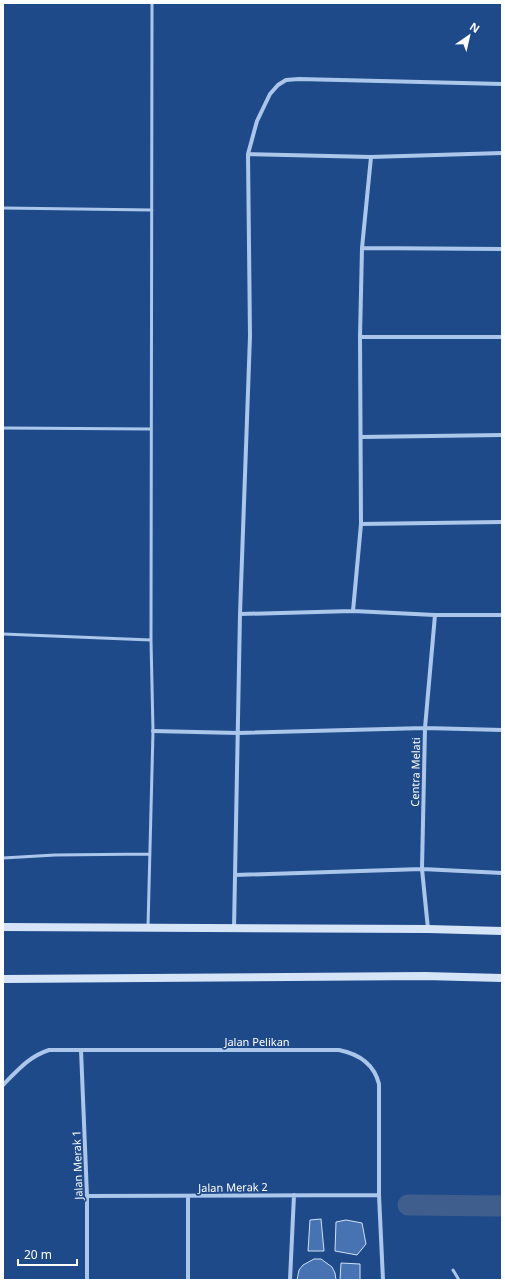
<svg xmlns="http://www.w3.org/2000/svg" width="505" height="1283" font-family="'Noto Sans',sans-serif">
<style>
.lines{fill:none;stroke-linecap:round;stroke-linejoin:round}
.canal{stroke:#3f5e8d;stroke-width:21}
.building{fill:#4873b2;stroke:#cfe1f8}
.lane{stroke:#abc6eb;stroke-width:3}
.street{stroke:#abc6eb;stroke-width:4}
.secondary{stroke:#d6e4f8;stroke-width:8}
.labels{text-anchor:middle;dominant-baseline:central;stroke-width:3.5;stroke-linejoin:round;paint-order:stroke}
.street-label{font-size:11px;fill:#fff;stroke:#1f4a8a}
</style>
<rect width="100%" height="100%" fill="#1f4a8a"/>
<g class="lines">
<path class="canal" d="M408,1205L502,1206"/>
</g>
<path class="building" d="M321,1219L324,1251H308L310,1220Z
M346,1220L362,1223L366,1244L357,1255L335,1251L336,1222Z
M314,1259H321L332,1267L335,1273L336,1280H297L299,1270L303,1265Z
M341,1263L360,1264V1280H340Z"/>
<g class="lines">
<path class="lane" d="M3,208L152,210
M3,428L151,429
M3,634L151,640
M3,858L55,855L150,854
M148,927L153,731L151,640L152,3
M453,1270L459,1280"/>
<path class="street" d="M248,154L371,157L502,153
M362,248L502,249
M360,337H502
M361,437L502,435
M361,524L502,522
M353,611L361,524L360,337L362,248L371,157
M240,614L353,611L435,615H502
M153,731L238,733L425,728L502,730
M235,875L422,869L502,873
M234,929L240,614L250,336L248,154L257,121L270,94L278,85L286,80L299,79L502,84
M428,929L422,869L425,728L435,615
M81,1050L87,1196V1280
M3,1085C18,1070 28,1057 49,1050H339C359,1054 374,1064 379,1084V1195L383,1280
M87,1196L379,1195
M188,1196V1280
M290,1280L294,1195"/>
<path class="secondary" d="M3,927L428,929L502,931
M3,979L425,976L502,978"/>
</g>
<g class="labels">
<g class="street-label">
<text transform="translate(415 772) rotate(-89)">Centra Melati</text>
<text x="257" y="1041">Jalan Pelikan</text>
<text transform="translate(77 1165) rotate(-92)">Jalan Merak 1</text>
<text transform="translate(233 1187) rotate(-1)">Jalan Merak 2</text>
</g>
</g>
<rect width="505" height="1283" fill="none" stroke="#ffffff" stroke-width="8"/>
<g transform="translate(469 36) rotate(34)" stroke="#1f4a8a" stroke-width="3" paint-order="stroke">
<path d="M0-3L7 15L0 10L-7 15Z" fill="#ffffff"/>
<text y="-6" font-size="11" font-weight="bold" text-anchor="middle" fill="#ffffff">N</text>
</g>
<path d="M18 1259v6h59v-6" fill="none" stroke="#ffffff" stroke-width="2"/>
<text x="24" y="1259" font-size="12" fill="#ffffff" stroke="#1f4a8a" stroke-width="3" paint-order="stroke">20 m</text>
</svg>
